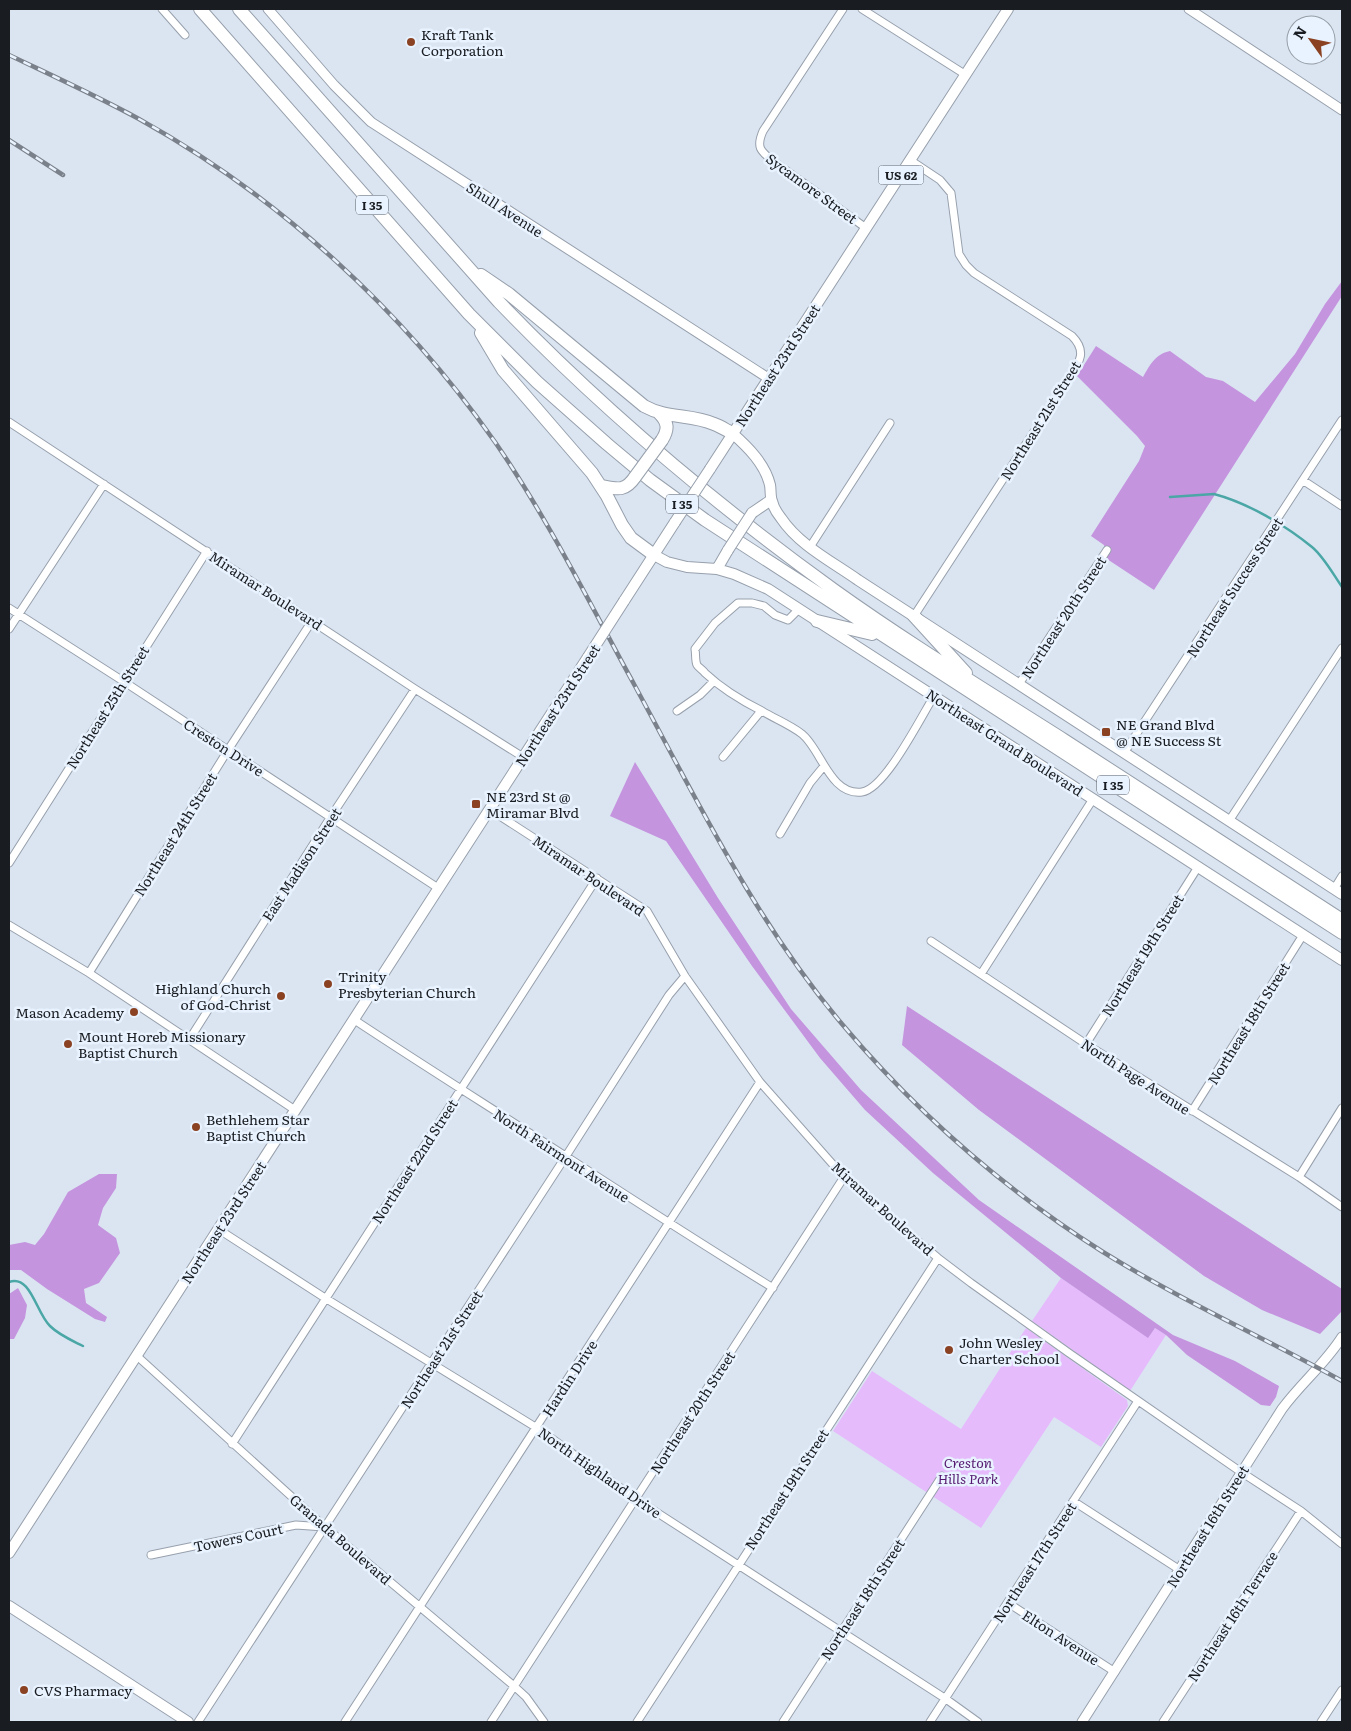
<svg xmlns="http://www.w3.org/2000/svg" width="1351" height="1731" font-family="Literata,serif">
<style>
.green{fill:#e5bbfc}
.forest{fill:#c494de}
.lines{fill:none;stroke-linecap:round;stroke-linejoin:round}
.stream{stroke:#4aa7a6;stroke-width:2.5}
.minor-casing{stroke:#97a0ac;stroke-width:9}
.tertiary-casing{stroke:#97a0ac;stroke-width:11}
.secondary-casing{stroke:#97a0ac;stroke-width:12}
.primary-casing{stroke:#97a0ac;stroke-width:12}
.motorway-casing{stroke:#97a0ac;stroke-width:14}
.minor{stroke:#fff;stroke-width:7}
.tertiary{stroke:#fff;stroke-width:9}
.secondary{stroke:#fff;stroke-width:10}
.primary{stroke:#fff;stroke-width:10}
.motorway{stroke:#fff;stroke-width:12}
.rail-casing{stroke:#7b818a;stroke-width:4.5}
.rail{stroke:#e8f3ff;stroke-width:2.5;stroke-dasharray:8;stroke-linecap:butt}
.secondary-bridge-casing{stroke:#97a0ac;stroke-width:12;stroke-linecap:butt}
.primary-bridge-casing{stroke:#97a0ac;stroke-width:12;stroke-linecap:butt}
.motorway-bridge-casing{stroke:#97a0ac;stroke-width:14;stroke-linecap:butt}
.secondary-bridge{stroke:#fff;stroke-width:10}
.primary-bridge{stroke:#fff;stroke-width:10}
.motorway-bridge{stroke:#fff;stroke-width:12}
.poi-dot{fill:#8a4222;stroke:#e8f3ff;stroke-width:2}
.labels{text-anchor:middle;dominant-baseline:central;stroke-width:5;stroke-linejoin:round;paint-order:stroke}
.shield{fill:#e8f3ff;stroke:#575c64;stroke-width:1}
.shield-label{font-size:12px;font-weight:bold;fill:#191c21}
.poi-label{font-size:14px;fill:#191c21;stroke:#e8f3ff;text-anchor:start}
.street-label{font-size:14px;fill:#191c21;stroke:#e8f3ff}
.park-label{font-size:14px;font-style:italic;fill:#561970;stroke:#e8f3ff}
</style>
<rect width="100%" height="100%" fill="#dbe5f2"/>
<path class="green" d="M1061,1278L1148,1337L1155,1328L1166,1335L1130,1391L1032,1321Z
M1026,1328L1127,1400L1128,1406L1101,1447L1054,1417L981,1528L833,1431L872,1371L961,1429Z"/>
<path class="forest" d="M1342,281V296L1154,590L1107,559L1104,545L1091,536L1139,461L1145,446L1137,436L1077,376L1096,346L1143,377C1150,365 1155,354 1170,351L1206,377L1223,381L1255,402L1295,354L1325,304Z
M635,762L718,898L791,1009L861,1090L979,1200L1173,1335L1235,1361L1279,1386L1276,1397L1270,1406L1261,1405L1187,1355L1166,1335L1155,1328L1148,1338L1061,1278L933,1173L865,1110L820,1058L752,966L666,841L610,816Z
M907,1006L1342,1289V1311L1320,1334L1262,1310L1204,1276L979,1110L902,1045Z
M99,1174H117L116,1188L103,1208L98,1225L116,1238L120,1253L99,1283L84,1289L86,1303L107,1317L105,1322L95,1319L47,1289L21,1270H9V1245L25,1242L35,1245L44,1234L68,1192Z
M18,1288L27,1305L25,1318L14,1339H9V1294Z"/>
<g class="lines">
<path class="stream" d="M1170,497L1214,494C1248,503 1285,525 1312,547C1324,557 1333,574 1342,587
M9,1282C31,1274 36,1313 50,1326C59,1335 71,1340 83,1346"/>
<defs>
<path id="minor" d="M162,9L185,35
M843,9L763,131C756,147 760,151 773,161L866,228
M862,9L966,75
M910,160L940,180L951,193L959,254L966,265L974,273L1072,336C1090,354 1076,366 1065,384L914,616
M9,422L415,689L523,757
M1304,481L1342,506
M810,547L890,423
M9,608L123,681L438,888
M799,609L788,620L775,615L764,606L752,603H738L715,623L695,649C696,654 695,661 697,665C698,667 703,670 705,673C721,688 742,701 762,711C775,719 789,724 802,734C821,749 830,796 862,792C885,789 921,717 934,696
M9,629L104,484
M1019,684L1107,550
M677,711L700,695L714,681
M1124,753L1342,420
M723,757L761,711
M489,809L647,911L685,976L760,1082L844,1177L892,1219L938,1258L971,1283L1069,1353L1241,1472L1301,1511L1342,1544
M1229,821L1342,648
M780,834L810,783L824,766
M9,863L207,551
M1334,889L1342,876
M9,925L89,973L295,1110
M931,941L1086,1044L1299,1177L1342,1207
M89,973L228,750L312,621
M981,974L1093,799
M353,1019C424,1066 496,1111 567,1157C635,1201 703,1245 773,1288
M189,1040L330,818L415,689
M1086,1044L1198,867
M1192,1111L1303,935
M1299,1177L1342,1108
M218,1229L325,1298L537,1428L636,1499L946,1699L978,1722
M137,1356L325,1527L514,1686L526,1697L544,1722
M232,1444L597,878
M1073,1501L1180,1570
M151,1555L296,1525L324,1527
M1008,1603L1115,1672
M198,1722L566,1156L669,995L685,976
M345,1722L760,1082
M491,1722L844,1177
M637,1722L938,1258
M783,1722L942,1476
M930,1722L1138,1401
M1163,1722L1301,1511
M1321,1722L1342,1690"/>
<path id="tertiary" d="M268,9L334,85L371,122L768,378
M1189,9L1342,110
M1082,1722L1282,1409C1301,1383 1325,1364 1342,1337"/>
<path id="secondary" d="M732,433C748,447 765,464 770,485C771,490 770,496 772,501C773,506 777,513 781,518C799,545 831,561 858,580L1342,894
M752,513L771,500
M654,555L667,562L687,567L717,569L734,574L768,589L1342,960
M717,569L728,550
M9,1606L188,1722"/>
<path id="primary" d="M710,469L1008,9
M624,601L675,522
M9,1553L588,657"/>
<path id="motorway" d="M200,9L469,314L537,382L607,444L650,480L705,520L1342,933
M239,9L499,302C601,408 715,504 834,590C908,643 987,691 1064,740C1157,800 1249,860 1342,920
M481,275L509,294L644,406C667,419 691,414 714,424C720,426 726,430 732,433
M481,333L503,370L592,473L607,496L622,525L631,538L654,555
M659,413C668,422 669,429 662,440
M601,486C617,489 625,492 635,477
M914,616L966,673
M817,621L872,634"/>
</defs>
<use href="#minor" class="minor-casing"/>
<use href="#tertiary" class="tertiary-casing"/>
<use href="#secondary" class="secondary-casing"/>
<use href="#primary" class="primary-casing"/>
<use href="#motorway" class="motorway-casing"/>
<use href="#minor" class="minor"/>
<use href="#tertiary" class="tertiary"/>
<use href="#secondary" class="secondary"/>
<use href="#primary" class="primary"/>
<use href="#motorway" class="motorway"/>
<defs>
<path id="rail" d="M9,55C53,76 97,96 139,119C281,198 402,310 495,442C548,519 590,604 635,686C698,802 756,922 842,1024C917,1113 1005,1190 1103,1252C1180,1300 1263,1337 1342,1381
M9,140L63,175"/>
</defs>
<use href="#rail" class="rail-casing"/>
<use href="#rail" class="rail"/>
<defs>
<path id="secondary-bridge" d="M728,550L752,513"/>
<path id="primary-bridge" d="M675,522L710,469
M588,657L624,601"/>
<path id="motorway-bridge" d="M635,477L662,440"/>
</defs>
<use href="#secondary-bridge" class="secondary-bridge-casing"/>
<use href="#primary-bridge" class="primary-bridge-casing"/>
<use href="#motorway-bridge" class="motorway-bridge-casing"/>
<use href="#secondary-bridge" class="secondary-bridge"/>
<use href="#primary-bridge" class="primary-bridge"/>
<use href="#motorway-bridge" class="motorway-bridge"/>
</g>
<g class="poi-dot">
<circle cx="411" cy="42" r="5"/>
<rect x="1101" y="727" width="10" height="10" rx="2.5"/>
<rect x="471" y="799" width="10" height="10" rx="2.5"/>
<circle cx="328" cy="984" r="5"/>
<circle cx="281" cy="996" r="5"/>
<circle cx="134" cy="1012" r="5"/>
<circle cx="68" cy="1044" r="5"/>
<circle cx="196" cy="1127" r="5"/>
<circle cx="949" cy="1350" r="5"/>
<circle cx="24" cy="1690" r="5"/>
</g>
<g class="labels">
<g class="shield">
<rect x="878.5" y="165.5" width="45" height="19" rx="4"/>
<rect x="356" y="195.5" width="32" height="19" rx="4"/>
<rect x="666" y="494.5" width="32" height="19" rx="4"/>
<rect x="1097" y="775.5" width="32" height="19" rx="4"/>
</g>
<g class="shield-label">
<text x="901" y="175">US 62</text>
<text x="372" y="205">I 35</text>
<text x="682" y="504">I 35</text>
<text x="1113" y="785">I 35</text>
</g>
<g class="poi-label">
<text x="421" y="34">Kraft Tank<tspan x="421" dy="16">Corporation</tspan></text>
<text x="1116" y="724">NE Grand Blvd<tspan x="1116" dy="16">@ NE Success St</tspan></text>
<text x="486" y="796">NE 23rd St @<tspan x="486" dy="16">Miramar Blvd</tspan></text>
<text x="338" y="976">Trinity<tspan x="338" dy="16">Presbyterian Church</tspan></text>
<text x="271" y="988" text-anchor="end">Highland Church<tspan x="271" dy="16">of God-Christ</tspan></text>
<text x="124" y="1012" text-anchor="end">Mason Academy</text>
<text x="78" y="1036">Mount Horeb Missionary<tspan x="78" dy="16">Baptist Church</tspan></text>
<text x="206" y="1119">Bethlehem Star<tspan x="206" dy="16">Baptist Church</tspan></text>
<text x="959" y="1342">John Wesley<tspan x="959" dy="16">Charter School</tspan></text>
<text x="34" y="1690">CVS Pharmacy</text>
</g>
<g class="street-label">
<text transform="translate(812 188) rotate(36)">Sycamore Street</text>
<text transform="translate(505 209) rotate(33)">Shull Avenue</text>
<text transform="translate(777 365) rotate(-57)">Northeast 23rd Street</text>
<text transform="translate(1040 420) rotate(-58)">Northeast 21st Street</text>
<text transform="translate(1234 587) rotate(-57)">Northeast Success Street</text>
<text transform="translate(266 590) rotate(33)">Miramar Boulevard</text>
<text transform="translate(1063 617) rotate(-57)">Northeast 20th Street</text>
<text transform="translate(557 705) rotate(-57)">Northeast 23rd Street</text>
<text transform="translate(107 707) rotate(-58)">Northeast 25th Street</text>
<text transform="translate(1005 742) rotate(33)">Northeast Grand Boulevard</text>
<text transform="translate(224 747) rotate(33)">Creston Drive</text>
<text transform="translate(175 834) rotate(-58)">Northeast 24th Street</text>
<text transform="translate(301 864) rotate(-57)">East Madison Street</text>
<text transform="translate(589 875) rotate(34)">Miramar Boulevard</text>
<text transform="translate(1142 955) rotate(-58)">Northeast 19th Street</text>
<text transform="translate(1248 1023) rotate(-58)">Northeast 18th Street</text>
<text transform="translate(1136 1076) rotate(33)">North Page Avenue</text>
<text transform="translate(562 1155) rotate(33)">North Fairmont Avenue</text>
<text transform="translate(414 1161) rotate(-57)">Northeast 22nd Street</text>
<text transform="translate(883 1208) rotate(42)">Miramar Boulevard</text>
<text transform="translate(223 1222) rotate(-57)">Northeast 23rd Street</text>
<text transform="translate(441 1349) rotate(-57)">Northeast 21st Street</text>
<text transform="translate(569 1378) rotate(-57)">Hardin Drive</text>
<text transform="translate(692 1412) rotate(-57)">Northeast 20th Street</text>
<text transform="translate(600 1472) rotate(35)">North Highland Drive</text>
<text transform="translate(786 1489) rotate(-57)">Northeast 19th Street</text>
<text transform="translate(1207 1526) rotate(-58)">Northeast 16th Street</text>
<text transform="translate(238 1537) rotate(-12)">Towers Court</text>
<text transform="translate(341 1539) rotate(41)">Granada Boulevard</text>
<text transform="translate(1034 1562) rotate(-57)">Northeast 17th Street</text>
<text transform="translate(862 1599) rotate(-57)">Northeast 18th Street</text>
<text transform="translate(1232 1616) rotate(-57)">Northeast 16th Terrace</text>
<text transform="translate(1061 1637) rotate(33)">Elton Avenue</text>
</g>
<g class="park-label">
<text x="968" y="1462">Creston<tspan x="968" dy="16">Hills Park</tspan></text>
</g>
</g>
<rect width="1351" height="1731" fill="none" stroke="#191c21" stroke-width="20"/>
<g transform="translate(1311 40) rotate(303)"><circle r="24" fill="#e8f3ff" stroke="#959da6"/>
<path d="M0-4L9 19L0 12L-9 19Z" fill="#8a4222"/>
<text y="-8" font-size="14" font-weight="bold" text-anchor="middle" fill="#191c21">N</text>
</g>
</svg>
